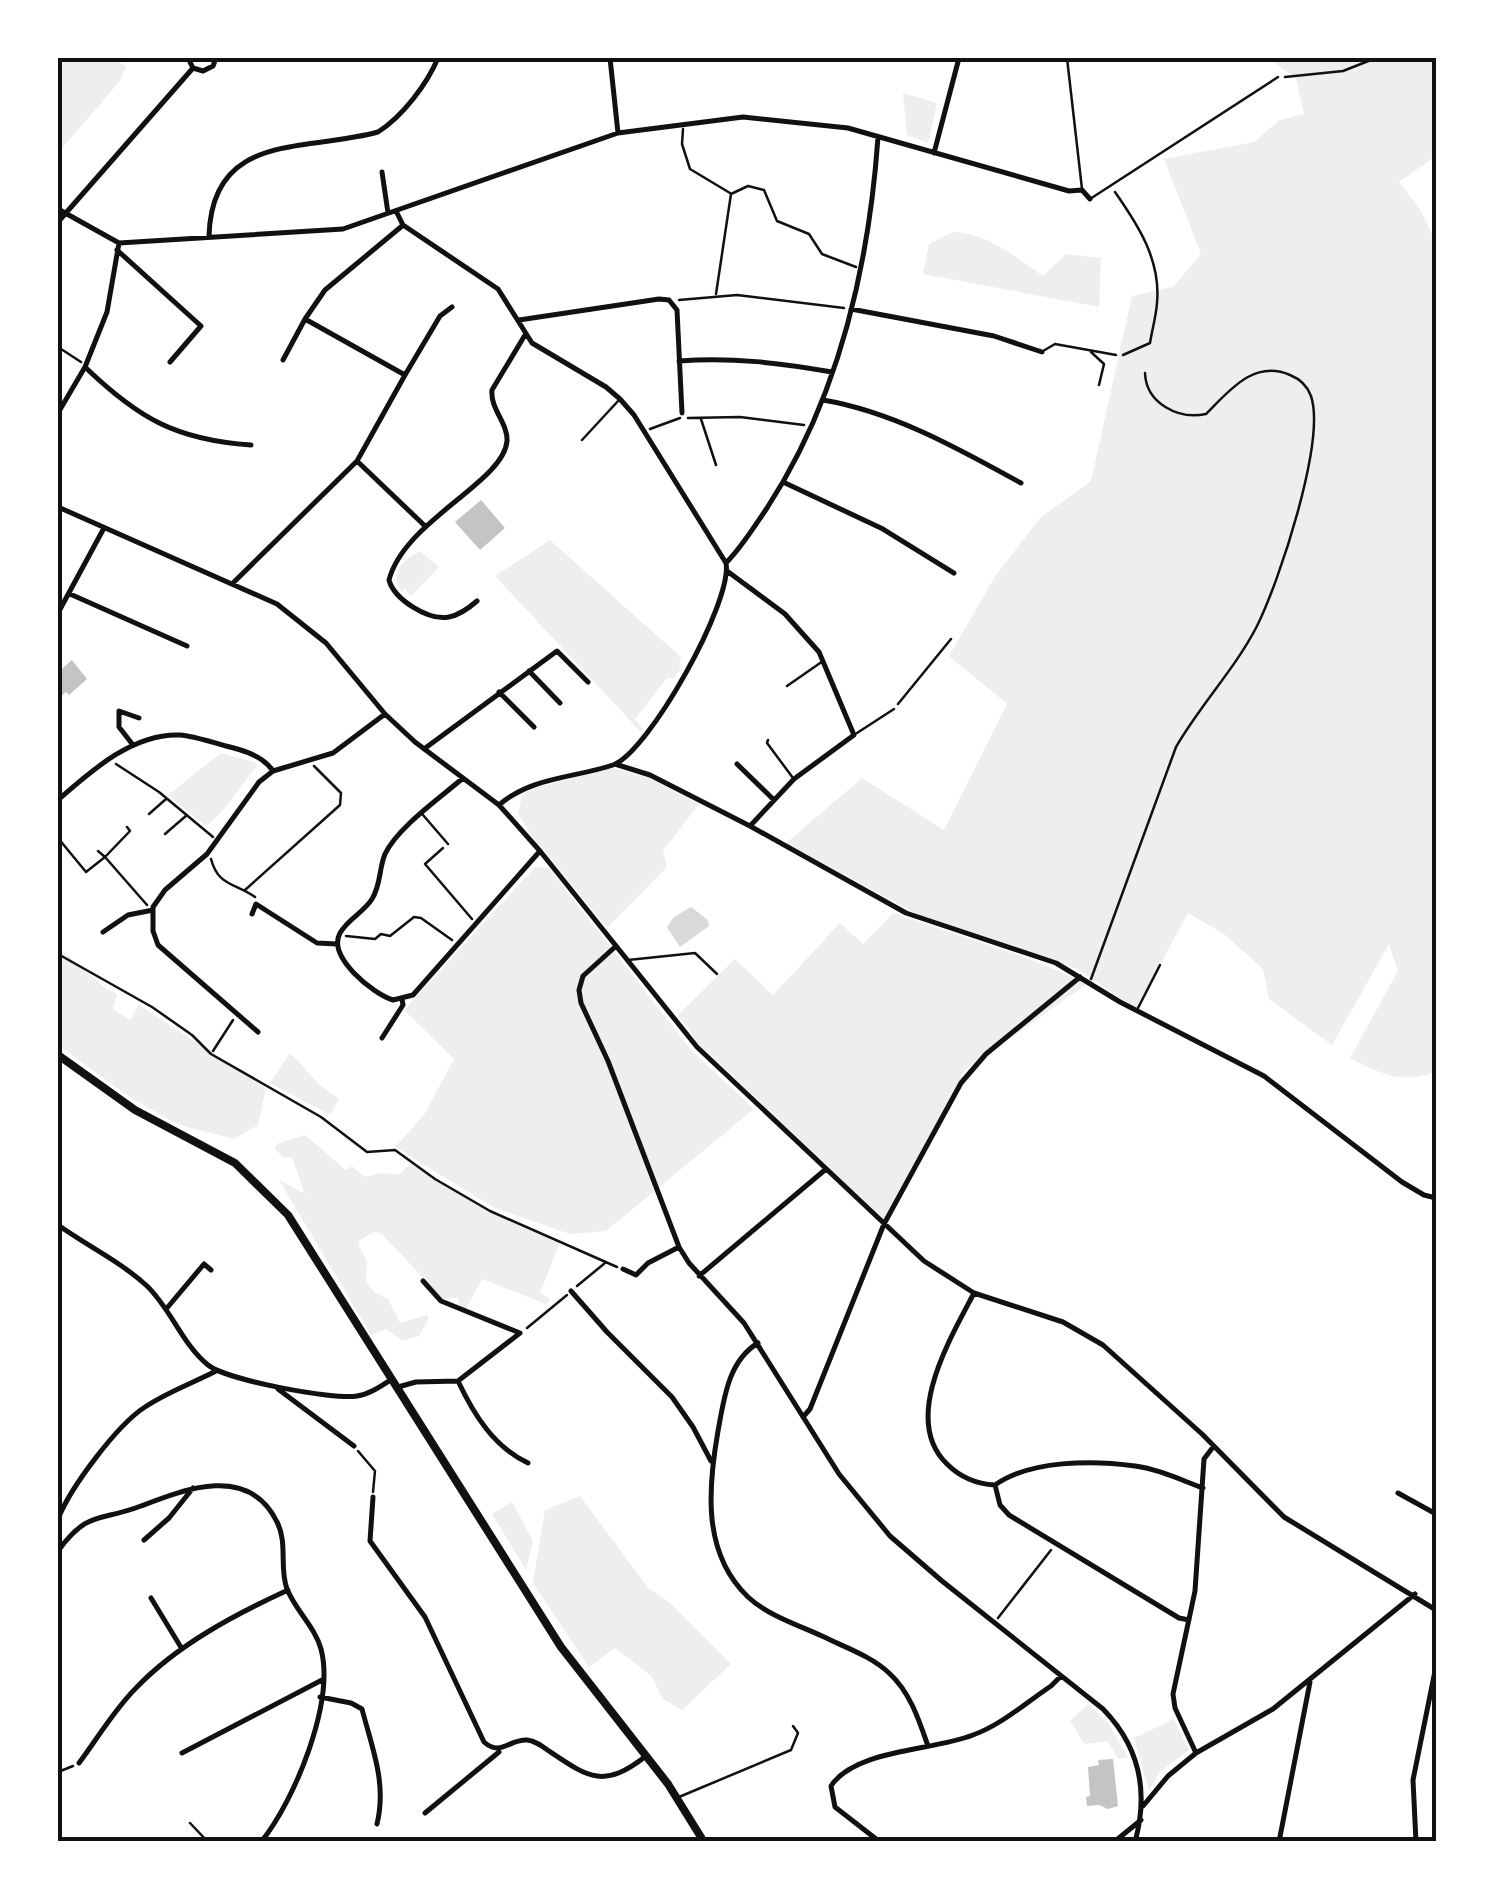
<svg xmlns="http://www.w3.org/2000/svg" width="1494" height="1899" font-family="'Fira Sans Condensed',sans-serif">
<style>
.green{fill:#eee}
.water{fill:#d9d9d9}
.building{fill:#c4c4c4}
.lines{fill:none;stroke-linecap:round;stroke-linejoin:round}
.path{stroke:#111;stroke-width:2.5}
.service{stroke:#111;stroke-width:2.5}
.minor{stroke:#111;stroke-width:5}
.primary{stroke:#111;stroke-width:8}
.neatline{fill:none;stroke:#111;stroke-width:4}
</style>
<rect width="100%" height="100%" fill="#fff"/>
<path class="green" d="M58,58H112L126,66L120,81L58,153Z
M1267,58H1436V156L1399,182L1421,211L1436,242V1071C1405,1086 1379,1073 1350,1058L1398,971L1389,944L1332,1045L1269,999L1263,969L1224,934L1188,913L1136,1009L1078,969L919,915L786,843L862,778L944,830L1007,704L949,656L996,575L1041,517L1091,481L1132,296L1173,287L1201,254L1164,159L1254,142L1280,120L1304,114L1296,78Z
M903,93L937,103L928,143L907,135Z
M953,232C987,233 1016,257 1043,276L1066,254L1101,258L1099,307L923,274L929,244Z
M550,540L682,658L679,664L682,667L674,678H667L635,719L643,729L641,732L495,576Z
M420,551L439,567L410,597L405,588L402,592C387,575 404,558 420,551Z
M221,753L254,762L257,766C240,785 226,812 206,826L168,795Z
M613,768L649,778L699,804L663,851L667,867L607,928L532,836L518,813L522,796L531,789Z
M535,867L549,868L691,1050L754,1109L606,1231L570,1234L495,1208L395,1147L424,1115L454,1059L404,1010Z
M893,913L1027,958L1087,984L965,1070L884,1219L699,1044L678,1015L735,959L773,995L840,923L863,944Z
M58,947L106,989L117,994L113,1009L130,1020L139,1005L266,1088L258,1125L234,1139L184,1126L164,1117L125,1094L58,1045Z
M290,1053L320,1085L339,1099L330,1115L270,1083Z
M305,1135L346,1170L352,1166L365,1177L380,1173L400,1174L411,1163C462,1202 503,1216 560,1242L540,1293L551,1299L546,1304L482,1279L466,1309L459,1306L458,1298L443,1299L382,1234L375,1231L359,1241V1246L367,1261L366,1282L374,1292L388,1299L400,1323L427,1315L429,1318L419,1336L402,1341L386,1329L371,1335L279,1180L305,1194L292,1157H283L275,1149L276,1144Z
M580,1496L649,1589L669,1602L731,1664L682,1710L663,1699L651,1676L615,1648L589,1667L533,1583L545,1510Z
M512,1502L533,1541L526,1570L492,1514Z
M1088,1704L1109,1724L1128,1757L1119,1759L1107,1741L1085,1744C1079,1738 1076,1728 1070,1721Z
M1174,1719L1189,1750L1161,1771L1149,1790L1134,1738Z"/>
<path class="water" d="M691,907L708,920L709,926L680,947L667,927L674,917Z"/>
<path class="building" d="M481,500L505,528L480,550L455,522Z
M72,660L87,679L69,695L66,692L58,699V672Z
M1113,1759L1118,1806L1108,1809L1099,1805L1087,1806L1086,1797L1090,1796L1088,1767L1099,1765L1098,1760Z"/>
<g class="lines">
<path class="path" d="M1285,77L1343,71L1376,58
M683,129L682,144L690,169L730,193
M1115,192C1138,225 1161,260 1157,303C1156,317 1152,330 1150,343L1123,355
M731,194L748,186L764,190L777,221L809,234L822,254L856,267
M716,294L731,194
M679,300L737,295L844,308
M58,347L81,362
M688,418L740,417L804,425
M701,419L716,465
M650,429L680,418
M898,704L951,639
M116,764L159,792L213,837
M149,814L166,799
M165,834L187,815
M58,838L86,872L105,857L147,905
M443,848L425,864L472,919
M98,851L105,857L130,831L127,827
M211,859C218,886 235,883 255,897
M245,890L340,805L341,793L314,766
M346,936L375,939L381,934L390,936L414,917L421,918L452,940
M58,954L152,1007L192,1035L211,1054L321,1117L367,1152L395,1150L435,1179L490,1211L617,1267
M1091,979L1176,747C1200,705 1235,669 1257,626C1279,582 1326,441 1311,396C1307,385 1300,379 1290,375C1254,359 1229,391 1206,414C1178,420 1146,403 1145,373
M213,1051L233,1020
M577,1286L605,1263
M527,1328L567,1295
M358,1451L375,1471L373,1492
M998,1618L1051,1550
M58,1772L73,1766"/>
<path class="service" d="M1067,58L1082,189
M1090,199L1278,77
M1043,351L1055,344L1116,355
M1091,352L1104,364L1099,385
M582,440L619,400
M787,686L823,661
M857,733L894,709
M768,740L767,743L793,778
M423,815L448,844
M628,960L695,953L717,974
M1138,1008L1160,965
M679,1797L791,1750L798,1733L793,1726
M190,1823L208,1842"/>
<path class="minor" d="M188,58L193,68L203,71L213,66L216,58
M610,58L618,133
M934,153L959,58
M382,172L388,213
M58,209L119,243L343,229L618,133L743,117L848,128L1069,191L1082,190L1090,199
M396,211L403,225L498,289L532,343L606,387L620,399L634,415L726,563C733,601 649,752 613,765C574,778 531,777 499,805
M58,222L193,68
M209,236C212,131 306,152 378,132C403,116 427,84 438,58
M117,250L201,326L170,362
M851,309L994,336L1042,352
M519,320L659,299L669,300L677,310L682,413
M283,360L305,319
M679,361C732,357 781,363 832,372
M85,367C138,418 176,440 251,445
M405,375L440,316L452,307
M823,400C894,412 959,449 1021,483
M58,413L85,367L107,312L119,243
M357,461L425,526
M783,482L883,529L954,573
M58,507L277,604L326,643L385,714L415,742L499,805L540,851L697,1047L924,1261L974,1293L1063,1322L1103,1345L1202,1434L1284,1517L1436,1610
M726,563C742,547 754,527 767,508C838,399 869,266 878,137
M727,571L785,614L819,652L854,735L794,779L750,826
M233,583L357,461L405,375L305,319L325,290L402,226
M70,594L187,646
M477,601C469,608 459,615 449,617C428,621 394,599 389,580C404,521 504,482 507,441C508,423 490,409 492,390L525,335
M58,613L104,528
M529,671L560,703
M499,692L534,727
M133,745L119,727V711L139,718
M424,749L557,651L588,682
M615,764L650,775L750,826L906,913L1056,963L1120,1002L1264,1076L1402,1182L1424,1195L1436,1198
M737,764L774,800
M463,778C440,798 398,827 385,854C379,868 381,885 372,899C364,912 348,919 340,933C327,957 373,994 393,1000L413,995L540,851
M58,800C91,771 133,733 180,735C194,736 211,742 226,746C243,750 263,756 273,771
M252,914L256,904L317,943L337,944
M103,932L128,915L153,910
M616,946L583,976L579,990L581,1003L608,1061L679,1247L689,1263L744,1323L839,1474L890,1536L942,1581L1103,1709C1140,1747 1149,1791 1135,1842
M258,1032L158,945L153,931V907L165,890L207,854L259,782L273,771L333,753L385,714
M382,1038L403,1005L402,999
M58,1225C86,1245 121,1262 147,1286C171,1309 182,1344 208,1365C226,1380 333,1400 357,1396C370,1394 381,1386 392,1379
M623,1269L636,1275L648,1263L679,1247
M699,1276L826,1169
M571,1291L607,1332L672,1397L693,1427L711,1461
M974,1293C950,1339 901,1420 947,1464C960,1477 976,1484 995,1485L1000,1505L1009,1515L1179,1618L1189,1620
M167,1308L204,1264L211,1270
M758,1343C728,1361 724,1399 718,1431C708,1488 702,1553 748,1597C767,1615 798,1625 822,1636C844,1647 871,1656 889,1673C910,1692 919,1720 928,1746
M458,1381C474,1415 494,1447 528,1463
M398,1387L416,1382L458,1381L520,1333L441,1301L423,1281
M278,1389L354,1446
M803,1417L810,1409L884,1224L961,1083L986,1054L1080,977
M995,1485C1030,1460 1093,1460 1135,1466C1158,1469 1181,1480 1203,1488
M1398,1493L1436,1514
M373,1497L370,1541L425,1617L484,1742C501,1757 509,1739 527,1740C536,1741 542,1746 549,1751C589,1778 604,1789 646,1756
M58,1519C70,1488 117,1425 145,1407C167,1392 193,1383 216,1371
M144,1540L169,1518L193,1488
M58,1551C88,1510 99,1522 141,1506C185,1489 249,1464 277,1522C288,1543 279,1568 287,1589C296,1611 315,1627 321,1649C335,1702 295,1800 261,1842
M151,1598L182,1649
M320,1697L351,1703L362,1709C372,1748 387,1783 377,1824
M182,1753L322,1680
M1196,1753L1175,1708L1173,1694L1195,1591L1204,1459L1213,1447
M79,1763C97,1739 114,1710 136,1688C177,1645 234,1615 288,1590
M1143,1806L1168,1776L1196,1753L1273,1709L1415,1594
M425,1813L499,1752
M58,1838L66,1842
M880,1842L835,1807L831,1786C855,1749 933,1751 973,1735C1001,1725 1027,1702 1051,1686L1061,1676
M1114,1842L1141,1820
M1279,1842L1310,1682
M1416,1842L1413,1780L1436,1666"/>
<path class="primary" d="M58,1055L135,1110L235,1163L288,1215L561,1647L668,1784L704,1842"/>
</g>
<rect width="1494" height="1899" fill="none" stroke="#ffffff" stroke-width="120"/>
<rect x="60" y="60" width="1374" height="1779" class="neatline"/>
</svg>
